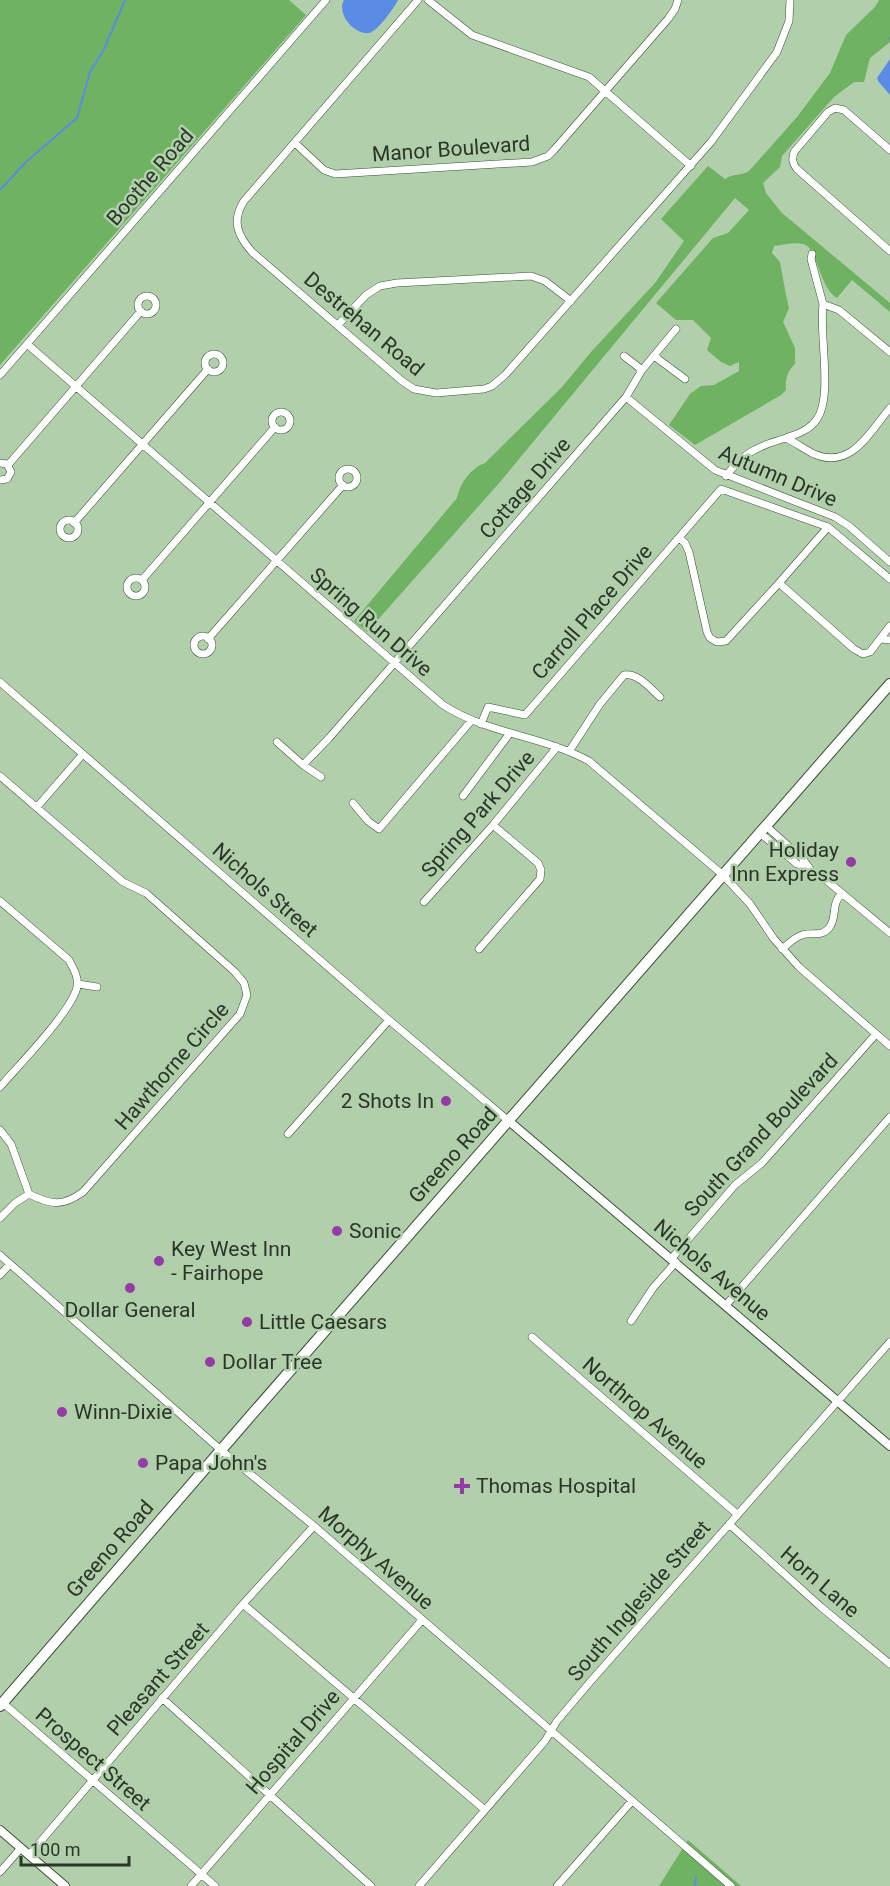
<svg xmlns="http://www.w3.org/2000/svg" width="890" height="1886" font-family="Roboto,sans-serif">
<style>
.green{fill:#6eb262}
.water{fill:#5a8ce5}
.lines{fill:none;stroke-linecap:round;stroke-linejoin:round}
.stream{stroke:#5a8ce5;stroke-width:2}
.minor-casing{stroke:#375333;stroke-width:8}
.tertiary-casing{stroke:#375333;stroke-width:10}
.primary-casing{stroke:#375333;stroke-width:12}
.minor{stroke:#fff;stroke-width:7}
.tertiary{stroke:#fff;stroke-width:8}
.primary{stroke:#fff;stroke-width:10}
.poi-dot{fill:#953ba6;stroke:#b0cfaa;stroke-width:2}
.labels{text-anchor:middle;dominant-baseline:central;stroke-width:5;stroke-linejoin:round;paint-order:stroke}
.street-label{font-size:21px;fill:#2a3728;stroke:#b0cfaa}
.poi-label{font-size:21px;fill:#2a3728;stroke:#b0cfaa;text-anchor:start}
</style>
<rect width="100%" height="100%" fill="#b0cfaa"/>
<path class="green" d="M0,0H289L306,15L0,365Z
M879,0H890V42L870,58L864,82H854L834,97L782,156L780,167L763,183L766,193L782,213L890,303V312L852,280L837,298C818,286 818,247 803,244C794,242 782,245 774,246L772,253L780,262L786,295L789,308L783,322L795,348V364C787,371 785,380 786,390L781,395L695,445L669,425L690,394L701,386L714,385L739,371V362L730,366L721,362L707,350L711,338L693,320H676L656,303L713,238L728,233L749,210L735,198L500,482L367,632L354,621L457,498C460,483 471,468 485,463L562,387L591,352L655,283L684,241L661,219L708,166L725,179C733,173 741,176 749,171L797,117L830,73L846,35L875,7Z
M688,1840L741,1886H659Z"/>
<path class="water" d="M344,0H398C394,8 378,31 369,33C354,35 336,13 344,0Z
M890,59V95L878,81L877,78Z"/>
<g class="lines">
<path class="stream" d="M890,38V39
M0,190L26,162L77,118L90,72L104,49L125,0
M695,1886L696,1877"/>
<defs>
<path id="minor" d="M418,0L244,201C231,221 238,236 252,252L402,381L414,389L436,393L484,389L492,386L505,375L711,142L777,52L789,21L790,0
M428,0L472,35L589,77L691,166
M295,143L324,170L335,174L532,162L548,156L554,150L668,19L675,9L678,0
M890,150L844,110L835,108L828,112L794,152C792,159 792,163 797,169L890,251
M812,254L811,259L823,304L839,310L890,352
M138 305a9 9 0 1 1 18 0a9 9 0 1 1-18 0Z
M338,325L366,295L380,286L397,283L531,276L545,281L571,301
M27,344L443,705C488,734 543,736 589,761L723,875L750,904L774,939L799,967L890,1046
M205 363a9 9 0 1 1 18 0a9 9 0 1 1-18 0Z
M624,356L642,370
M654,356L685,379
M0,375L326,0
M626,397L715,470L835,517L849,526L890,562
M272 421a9 9 0 1 1 18 0a9 9 0 1 1-18 0Z
M786,438C797,434 810,430 817,419C833,396 819,335 823,304
M0,463L7,464L11,472L7,479L0,480
M8,465L141,311
M339 478a9 9 0 1 1 18 0a9 9 0 1 1-18 0Z
M726,476C743,453 758,446 786,438C796,443 804,449 814,454C851,470 869,433 890,408
M60 529a9 9 0 1 1 18 0a9 9 0 1 1-18 0Z
M74,523L208,369
M679,538L685,543L689,552L707,632L710,638L717,642L726,641L779,583L854,649L863,654L870,652L890,626
M127 587a9 9 0 1 1 18 0a9 9 0 1 1-18 0Z
M142,580L275,427
M779,583L828,527
M194 645a9 9 0 1 1 18 0a9 9 0 1 1-18 0Z
M208,639L343,485
M881,639L890,640
M0,682L389,1020L510,1122
M481,724L488,707L525,715L721,489L828,527L890,579
M277,742L303,765L321,777
M570,750L600,704L624,675C637,672 651,689 660,697
M303,765L329,738L626,397L642,370L676,329
M0,776L123,882L146,893L235,972L244,983L247,995L240,1014L83,1192C62,1207 51,1205 29,1194L15,1203L0,1218
M463,796L510,733
M353,803L368,821L379,829L471,721
M37,807L83,754
M766,826L802,858L813,873L826,880L890,933
M760,833L797,864L807,867
M0,901L69,960C73,968 79,977 77,987C72,1011 18,1066 0,1087
M424,902L493,825L557,747
M479,949L540,879L541,870L538,863L493,825
M782,949C788,944 795,937 802,935C811,932 822,937 829,928C838,917 830,905 842,893
M78,984L97,987
M0,1130L11,1144L29,1194
M288,1134L389,1020
M0,1255L222,1451L314,1526L731,1886
M672,1258L735,1185L762,1163L876,1034
M0,1275L10,1264
M726,1305L890,1117
M631,1321L653,1288L676,1262
M532,1337L737,1514
M729,1524L821,1607L890,1664
M243,1604L485,1810
M162,1698L371,1886
M3,1703L215,1886
M29,1855L243,1604L314,1526
M0,1872L21,1848
M191,1886L422,1620
M419,1886L545,1741L557,1721L590,1682L890,1342
M557,1886L632,1801"/>
<path id="tertiary" d="M510,1122L890,1446
M0,1830L65,1886"/>
<path id="primary" d="M0,1706L247,1420L890,684"/>
</defs>
<use href="#minor" class="minor-casing"/>
<use href="#tertiary" class="tertiary-casing"/>
<use href="#primary" class="primary-casing"/>
<use href="#minor" class="minor"/>
<use href="#tertiary" class="tertiary"/>
<use href="#primary" class="primary"/>
</g>
<g class="poi-dot">
<circle cx="851" cy="862" r="6"/>
<circle cx="446" cy="1101" r="6"/>
<circle cx="337" cy="1231" r="6"/>
<circle cx="159" cy="1261" r="6"/>
<circle cx="130" cy="1288" r="6"/>
<circle cx="247" cy="1322" r="6"/>
<circle cx="210" cy="1362" r="6"/>
<circle cx="62" cy="1412" r="6"/>
<circle cx="143" cy="1463" r="6"/>
<path d="M459 1477h6v6h6v6h-6v6h-6v-6h-6v-6h6z"/>
</g>
<g class="labels">
<g class="street-label">
<text transform="translate(451 149) rotate(-4)">Manor Boulevard</text>
<text transform="translate(150 177) rotate(-49)">Boothe Road</text>
<text transform="translate(364 324) rotate(40)">Destrehan Road</text>
<text transform="translate(778 476) rotate(23)">Autumn Drive</text>
<text transform="translate(525 488) rotate(-49)">Cottage Drive</text>
<text transform="translate(592 612) rotate(-49)">Carroll Place Drive</text>
<text transform="translate(371 622) rotate(41)">Spring Run Drive</text>
<text transform="translate(478 814) rotate(-49)">Spring Park Drive</text>
<text transform="translate(265 890) rotate(41)">Nichols Street</text>
<text transform="translate(172 1066) rotate(-49)">Hawthorne Circle</text>
<text transform="translate(761 1135) rotate(-47)">South Grand Boulevard</text>
<text transform="translate(453 1155) rotate(-48)">Greeno Road</text>
<text transform="translate(712 1270) rotate(40)">Nichols Avenue</text>
<text transform="translate(645 1413) rotate(41)">Northrop Avenue</text>
<text transform="translate(110 1549) rotate(-49)">Greeno Road</text>
<text transform="translate(376 1558) rotate(41)">Morphy Avenue</text>
<text transform="translate(820 1582) rotate(41)">Horn Lane</text>
<text transform="translate(639 1601) rotate(-49)">South Ingleside Street</text>
<text transform="translate(158 1679) rotate(-49)">Pleasant Street</text>
<text transform="translate(293 1742) rotate(-49)">Hospital Drive</text>
<text transform="translate(93 1759) rotate(41)">Prospect Street</text>
</g>
<g class="poi-label">
<text x="839" y="850" text-anchor="end">Holiday<tspan x="839" dy="24">Inn Express</tspan></text>
<text x="434" y="1101" text-anchor="end">2 Shots In</text>
<text x="349" y="1231">Sonic</text>
<text x="171" y="1249">Key West Inn<tspan x="171" dy="24">- Fairhope</tspan></text>
<text x="130" y="1310" text-anchor="middle">Dollar General</text>
<text x="259" y="1322">Little Caesars</text>
<text x="222" y="1362">Dollar Tree</text>
<text x="74" y="1412">Winn-Dixie</text>
<text x="155" y="1463">Papa John's</text>
<text x="476" y="1486">Thomas Hospital</text>
</g>
</g>
<path d="M21 1856v9h108v-9" fill="none" stroke="#2a3728" stroke-width="3"/>
<text x="30" y="1856" font-size="18" fill="#2a3728" stroke="#b0cfaa" stroke-width="4.5" paint-order="stroke">100 m</text>
</svg>
